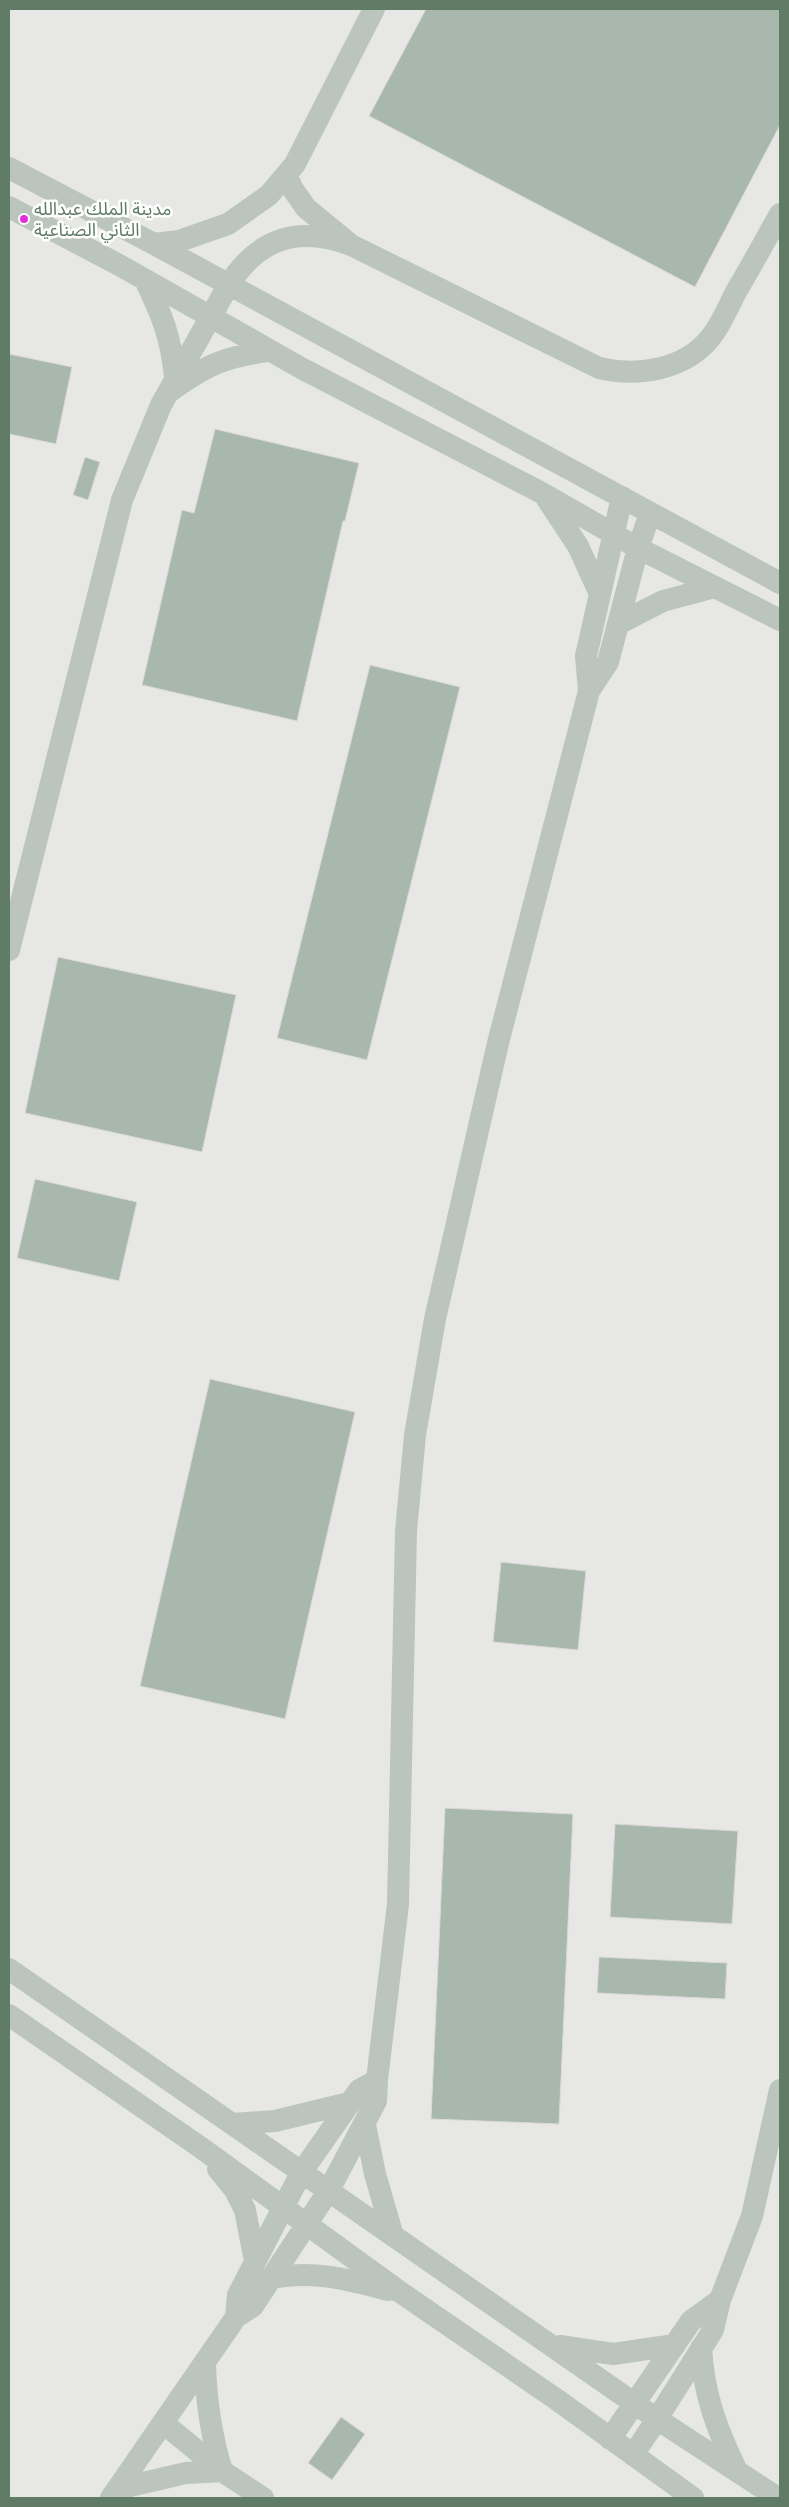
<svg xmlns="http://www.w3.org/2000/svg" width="789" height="2507" font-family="Figtree,'Noto Sans Arabic',sans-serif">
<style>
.built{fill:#e7e8e6}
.building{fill:#a9b8ac;stroke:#dbd9d9}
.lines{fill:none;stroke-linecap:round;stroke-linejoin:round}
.minor{stroke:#bbc5be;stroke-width:22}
.poi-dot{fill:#e12fda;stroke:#fff;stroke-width:2}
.labels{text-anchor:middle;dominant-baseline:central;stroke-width:5;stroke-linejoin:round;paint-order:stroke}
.poi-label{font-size:18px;fill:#607b66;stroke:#fff;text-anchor:start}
</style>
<rect width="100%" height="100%" fill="#f9f7f7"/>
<path class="built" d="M9,9H780V2498H9Z"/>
<path class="building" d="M426,9H780V125L695,287L369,116Z
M9,354L72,367L56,444L9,434Z
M215,429L359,463L345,521H343L297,721L142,685L182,510L194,513Z
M85,457L100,462L88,500L73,495Z
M370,665L460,687L367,1060L277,1038Z
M58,957L236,995L202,1152L25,1113Z
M35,1179L137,1202L119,1281L17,1258Z
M210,1379L355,1412L285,1719L140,1686Z
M501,1562L586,1571L578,1650L493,1642Z
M445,1808L573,1814L559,2124L431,2119Z
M615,1824L738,1831L732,1924L610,1917Z
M599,1957L727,1963L725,1999L597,1993Z
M341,2417L365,2434L332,2480L308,2463Z"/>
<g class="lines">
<path class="minor" d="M9,168L154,244L780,583
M287,176L292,188L306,208L351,245L599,368C638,377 685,370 711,337C722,323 729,305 737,290C752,265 766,239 780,214
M9,207L121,266L301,368L542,493L638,548L780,620
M154,244L179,241L228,224L269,195L295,164L374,9
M145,280C162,315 171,337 175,377
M169,392C205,366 225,356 269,351
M547,499L578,546L599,592
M618,624L663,601L715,587
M589,691L608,662L638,548L650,514
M9,950L122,500L161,405L228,286C258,238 298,225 351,245
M9,1969L657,2419L778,2498
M9,2015L200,2147L400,2292L556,2399L693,2498
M232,2124L275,2121L349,2103
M365,2125L375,2174L393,2236
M218,2169L235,2190L245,2210L255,2261
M271,2278C314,2270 347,2279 388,2290
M236,2317L238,2295L301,2173L359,2090L377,2080
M560,2346L613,2354L675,2345
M701,2348C704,2395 716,2427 736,2469
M205,2363C206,2401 211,2435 222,2471
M163,2423L222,2471L263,2498
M610,2439L691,2321L720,2300
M633,2455L657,2419L713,2330L720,2300L752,2216L780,2090
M117,2489L186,2473L222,2471
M111,2498L236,2317L253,2306L329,2190L376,2101L377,2080L398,1904L406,1531L415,1435L435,1319L498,1043L589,691L586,656L622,497"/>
</g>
<circle class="poi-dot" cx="24" cy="219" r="5"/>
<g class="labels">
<g class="poi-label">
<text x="34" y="209">مدينة الملك عبدالله<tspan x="34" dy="21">الثاني الصناعية</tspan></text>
</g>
</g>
<rect width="789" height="2507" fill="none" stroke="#607b66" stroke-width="20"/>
</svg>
